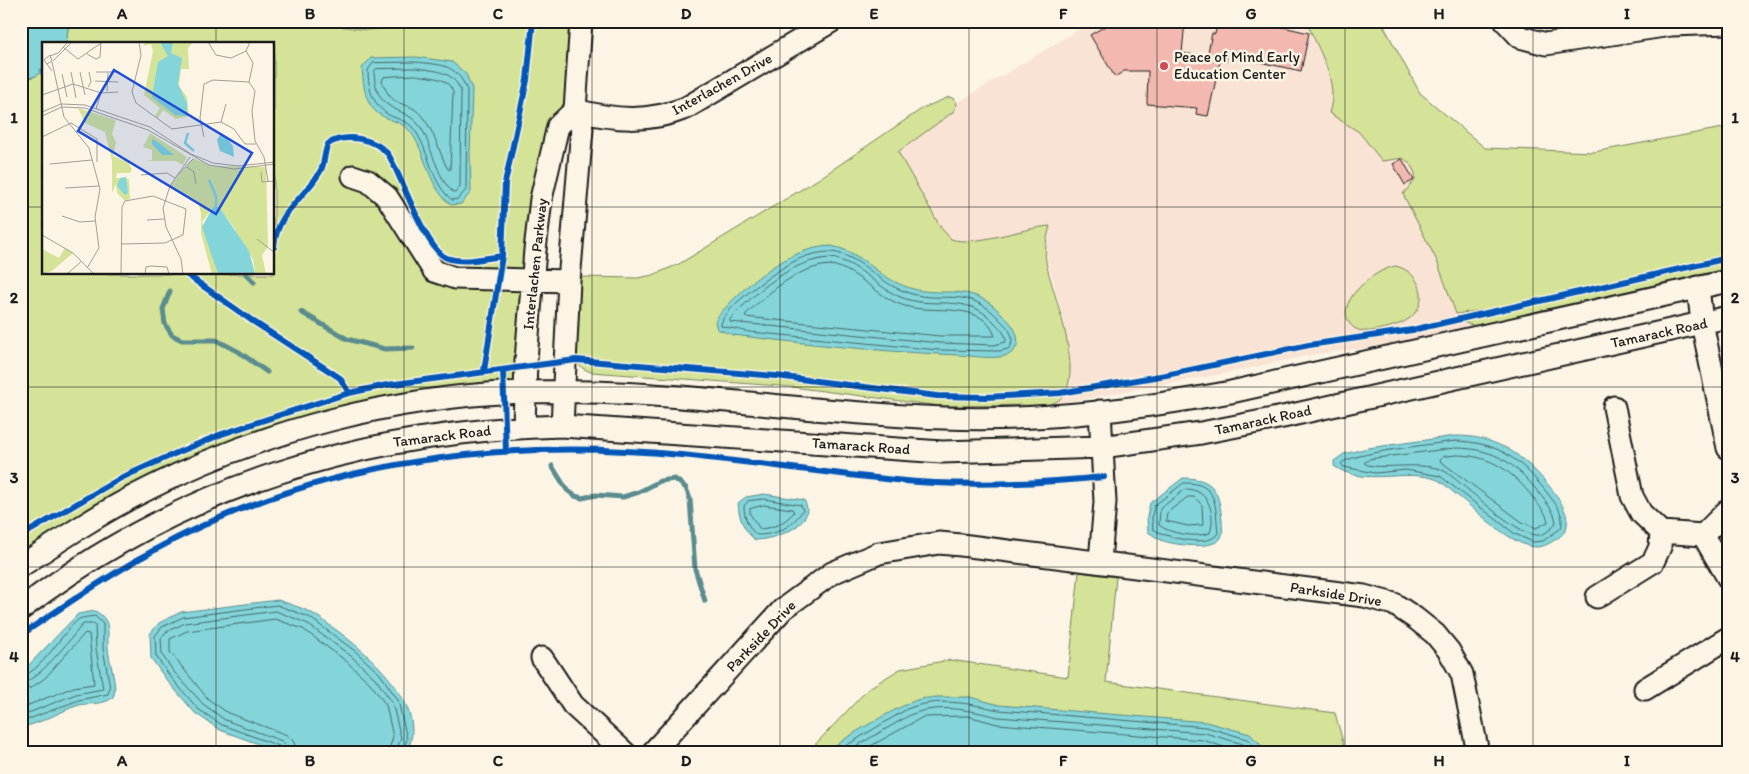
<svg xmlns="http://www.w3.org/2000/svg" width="1749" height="774" font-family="Itim,sans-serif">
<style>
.built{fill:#f9e3d5}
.green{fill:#d4e397;stroke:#78805a}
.water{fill:#83d5da;stroke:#5a8b8e}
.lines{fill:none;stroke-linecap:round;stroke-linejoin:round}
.shore{stroke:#456668;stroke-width:1}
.stream{stroke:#5a8b8e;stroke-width:5}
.building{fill:#f3b8af;stroke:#1c1c1c}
.minor-casing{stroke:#1c1c1c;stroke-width:25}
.minor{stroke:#fcf5e5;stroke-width:21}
.cycleway-casing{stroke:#fcf5e5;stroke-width:9}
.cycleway{stroke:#0057b8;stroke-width:6}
.grid{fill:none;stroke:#1c1c1c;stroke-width:1;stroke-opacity:0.55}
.poi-dot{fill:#d1495b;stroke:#fcf5e5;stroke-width:2}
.labels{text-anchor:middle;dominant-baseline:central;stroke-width:5;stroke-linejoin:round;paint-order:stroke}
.poi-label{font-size:15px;fill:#1c1c1c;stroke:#fcf5e5;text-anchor:start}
.street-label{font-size:15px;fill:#1c1c1c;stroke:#fcf5e5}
.inset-river{fill:none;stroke:#83d5da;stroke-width:2.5}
.inset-road{fill:none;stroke:#a29e95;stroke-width:1}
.view{fill:#1d4ed8;fill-opacity:0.15;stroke:#1d4ed8;stroke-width:2.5}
.inset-edge{fill:none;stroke:#1c1c1c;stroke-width:2.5}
.neatline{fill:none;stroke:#1c1c1c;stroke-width:2}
.grid-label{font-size:16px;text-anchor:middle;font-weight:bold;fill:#1c1c1c}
</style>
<rect width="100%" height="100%" fill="#fcf5e5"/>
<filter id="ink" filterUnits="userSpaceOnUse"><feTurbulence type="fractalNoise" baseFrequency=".02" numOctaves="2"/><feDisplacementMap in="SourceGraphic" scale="10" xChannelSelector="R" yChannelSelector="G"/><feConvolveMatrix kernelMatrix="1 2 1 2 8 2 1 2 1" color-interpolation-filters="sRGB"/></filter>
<g filter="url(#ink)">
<path class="built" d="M1093,21H1328L1508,319L1409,342L1311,355L1233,372L1049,405L1060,399L1066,392L1068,365L1063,319L1046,255L940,259L875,152Z"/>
<path class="green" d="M69,21H303L366,30L487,21H581L575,110L558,126L525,392L449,398L226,454L21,566V80L36,76L44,69V274H274V44H66Z
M1306,21H1381L1420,93L1485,148L1594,152L1728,127V255L1501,307L1456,314L1437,261L1403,194L1415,180V173L1410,164L1403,158L1382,161L1359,132L1329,113C1340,82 1318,49 1306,21Z
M949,97L955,99L957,104L953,112L898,152L941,228L951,239C974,247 1022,228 1050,226C1047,237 1044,250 1046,261C1050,290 1098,398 1046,405L940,406L792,387L591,372C582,369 578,365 573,357L579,277L638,278L653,275L679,264L820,178L923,108Z
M1728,262V268L1508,319L1476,326L1462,322Z
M1396,266C1420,272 1431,301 1410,318C1402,324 1391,327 1381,329C1371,331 1363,333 1354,328C1328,306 1374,269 1396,266Z
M1079,572L1116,577L1106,682L1335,713L1346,753H807L869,688L900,669L950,660L1068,677Z"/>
<path class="water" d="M21,21H69L66,44H44V69L36,76L21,80Z
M416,57L452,62L466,74L472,89L470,154L471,192L461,204L451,205C425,184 426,146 407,128C397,119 380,120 371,106C364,95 363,80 362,68L371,58Z
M832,246C862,252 877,276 904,286C941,301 968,278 1002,314C1008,320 1015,327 1017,336C1019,344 1016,351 1008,355C995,360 974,356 959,355C885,352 807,344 733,335L717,329L715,322L718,316C746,284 788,247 832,246Z
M1455,436C1475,436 1487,439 1506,448C1525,457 1576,506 1566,529C1564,534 1557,539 1553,541C1547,545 1542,547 1535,547C1511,546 1472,506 1453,492C1449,488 1443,483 1438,480C1405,467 1365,488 1334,466V461L1344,454L1368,448Z
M1183,478C1215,478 1219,492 1222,521C1222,527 1224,534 1220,539C1211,550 1173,545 1161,540C1156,538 1152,534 1148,532L1147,517L1150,503Z
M764,494L804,500C819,525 773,540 755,540C744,530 739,519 738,503L746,497Z
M278,600C289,604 300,607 310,612C320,617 330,626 339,632C371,656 431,708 406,753H283L220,730L195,713L165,678L151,658L150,634L159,623L181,612Z
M95,611C112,620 107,631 108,647C108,659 119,688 113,697C106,705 88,703 79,705C60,711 41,724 21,727V673L78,614Z
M936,697H970L999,705L1206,722L1250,734L1269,753H827C840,739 899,706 917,700C923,698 930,698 936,697Z"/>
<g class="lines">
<path class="shore" d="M416,62C441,65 456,63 467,90L466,190L458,199L452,200C431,183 430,153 416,132C409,121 402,121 391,116C373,107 368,88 368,70L373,63Z
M416,68C436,71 452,70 461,91L460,187L455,193C440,186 431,146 423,131C407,102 376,119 374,72L376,69Z
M416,75C431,78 447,76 453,92L450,170L447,168C439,151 434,130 421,115C406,98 393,112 382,81L384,77Z
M832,252C860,256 876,280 901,290C941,308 967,281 1002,322C1009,328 1014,336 1011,345L1008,349L1000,351L939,350L750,332L721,326C719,310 780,268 795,261C806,255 819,252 832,252Z
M831,258C858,262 874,285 898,296C933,312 965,290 995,323C1001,329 1006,334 1006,342L994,345L940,343L730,322V319C756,292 792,259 831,258Z
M831,265C859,270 877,298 905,306C933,315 982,299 995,336H940L745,317L746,314C769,293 797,266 831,265Z
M1455,441C1500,442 1521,460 1548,494C1556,504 1565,515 1561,528L1543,541L1533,542L1515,534L1440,476L1406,470L1375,473L1344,467L1341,464C1348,453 1436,444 1455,441Z
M1455,448C1498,448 1518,466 1543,498C1548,505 1558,516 1555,525C1550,530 1543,536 1536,535C1514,533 1466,486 1446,472C1426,459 1375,472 1364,463L1370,459Z
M1456,455C1492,455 1513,472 1534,499C1539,506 1547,513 1548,522L1536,528L1522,522L1440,461L1442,457Z
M1184,483C1219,482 1215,507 1218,533C1209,549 1165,537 1153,529L1152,518L1154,506Z
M1186,489C1209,489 1216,514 1210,533C1196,538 1170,534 1159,525L1160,509Z
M1188,497H1194L1202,505L1203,525L1188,526L1166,521L1167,513Z
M764,499L801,505L803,510C792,527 777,535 757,535C748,528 744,517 744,506L748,501Z
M764,505L792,509L794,512C785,523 774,528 760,529L750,514V509Z
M21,676C40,674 63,631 79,619C83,617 90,617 95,616L103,624V648L110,688L108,694L79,700L21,722
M21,683C38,682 71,638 83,624H95L96,649L103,689L76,694L21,716
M21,690L31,688L45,678L85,633L89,634L94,684L74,687L21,708
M282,753L279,746L222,725L198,709L169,675L156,656L155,636L162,627L183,617L277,605L309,617L355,651L380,674L398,700L407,739L402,753
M289,753L287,746L282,741L225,720L203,704L174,672L162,655L161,638L166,632L185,623L276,611L306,623L351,656L375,678L392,702L401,738L395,753
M296,753L294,742L287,735L228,713L208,699L170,652V639L187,631L275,619L303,629L346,661L370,683L386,705L393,737L388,753
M834,753L907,709C937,697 968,703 999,710L1206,727L1247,739L1262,753
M844,753L910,715C939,703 969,710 998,717L1205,733L1243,744L1253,753
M858,753L923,717L968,716L997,724L1203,740L1242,753"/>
<path class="stream" d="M42,71L44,75
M246,274L254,282
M170,291L163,309L165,324L172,335L182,340H216L239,352L267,372
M301,312L347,339L385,349L413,348
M552,466L567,490L575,496L582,498L596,495L623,497L639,492L660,481L675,479L686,488L690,499L695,569L705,601"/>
</g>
<path class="building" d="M1114,21H1185L1182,53L1207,57L1212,33L1215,34L1218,21H1270V24L1309,33L1301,71L1227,55L1226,62L1220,61L1208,116L1196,114L1197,108L1147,104L1148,71H1124L1115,77L1090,35Z
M1402,159L1414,180L1405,185L1393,164Z"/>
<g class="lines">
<defs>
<path id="minor" d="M1505,21L1520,37L1546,44L1671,25L1728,23
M575,110C614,120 648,123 686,108L832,21
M353,176L368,181L387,197L434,271L455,278L569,281
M1698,287L1702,323L1728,448
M1614,407L1632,496L1641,513L1661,532
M562,426L569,281L582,129L575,110L581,21
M524,427L526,360L535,250L541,199L558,126L575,110
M1661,532L1703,535L1728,510
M1703,535L1728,578
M1100,561L1105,502L1100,411
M21,566C63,538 105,510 150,488C264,430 396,396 525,392C665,388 804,413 944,418C1040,422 1137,409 1231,392L1728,281
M1597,597L1653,562L1660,547L1661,532
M21,609C181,486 362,431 562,426L942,452L1102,447L1201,433L1283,417L1728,317
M542,658L573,705L625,753
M1645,689L1728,638
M652,753L783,609L832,573L879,553L939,543L961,545L1364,596L1394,604L1415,618L1435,634L1449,651L1462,674L1478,753"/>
</defs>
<use href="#minor" class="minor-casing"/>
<use href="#minor" class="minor"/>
<defs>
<path id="cycleway" d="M274,247C277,210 305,199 321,170C325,162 324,152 328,144C346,133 374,138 388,154C402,176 425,250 447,258C463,264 485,258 502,256
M186,274L254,322L340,378L349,393
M503,370L506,452
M484,371L502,256L505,183L527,80L533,21
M21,536L121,478L174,454L222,434L295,410L349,393L387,385L576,360L776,376L937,396L986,397L1060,393L1166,375L1309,345L1412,330L1728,258
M21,635C71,601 121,567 175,539C330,459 509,438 681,455C752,462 823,473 895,480C964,487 1034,484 1104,477"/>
</defs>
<use href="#cycleway" class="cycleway-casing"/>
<use href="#cycleway" class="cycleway"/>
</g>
</g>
<path class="grid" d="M216,21V44M404,21V753M592,21V753M780,21V753M969,21V753M1157,21V753M1345,21V753M1533,21V753M21,207H44M274,207H1728M216,274V753M21,387H1728M21,567H1728"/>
<circle class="poi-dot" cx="1164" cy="66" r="5"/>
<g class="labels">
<g class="poi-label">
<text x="1174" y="57">Peace of Mind Early<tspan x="1174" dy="17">Education Center</tspan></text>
</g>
<g class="street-label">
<text transform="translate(722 84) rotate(-29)">Interlachen Drive</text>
<text transform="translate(535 264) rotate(-84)">Interlachen Parkway</text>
<text transform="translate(1659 333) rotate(-12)">Tamarack Road</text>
<text transform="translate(1263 420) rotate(-12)">Tamarack Road</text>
<text transform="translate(442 436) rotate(-7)">Tamarack Road</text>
<text transform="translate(861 446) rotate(4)">Tamarack Road</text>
<text transform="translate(1336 594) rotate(9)">Parkside Drive</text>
<text transform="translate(761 636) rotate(-46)">Parkside Drive</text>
</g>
</g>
<g transform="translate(42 42)">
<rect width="232" height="232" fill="#fcf5e5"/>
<path d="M105,0H151L146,6L147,27H139L137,44L145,55L147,74L134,77L121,68L116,76L113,74L118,66L102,53L111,9L109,2L100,4ZM36,66L74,78L70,92L74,100L71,114L86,120L90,127L88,131H75L74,136L87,137L88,157L83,159L75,151L74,142L70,151V119L63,90L43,81ZM108,91L145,115L141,123L133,119H103L110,118V108L101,105ZM151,116L170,124L224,125L226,205L220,213L224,232H213L211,217L195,196L193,187L177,166L171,165L160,180L176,232H170L159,192V171L156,160L128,144ZM23,206L31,211L10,229L0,232V207L17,216Z" fill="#d4e397"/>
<path d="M118,0H131L129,11L140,16L136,42L145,61V74L133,73L110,55L116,20L126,14ZM178,93L183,94L191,104L192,115L178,109L175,98ZM110,97L116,100L132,113H120L110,102ZM84,135L86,151L83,153L75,144L78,136ZM171,165H177L207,209L213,232H176L160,185Z" fill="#83d5da"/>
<path class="inset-river" d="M146,91L143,101L152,109M167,138L174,154V165"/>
<path class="inset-road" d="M97,0L99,13L90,50L94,61L130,87L179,80L192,87L203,102H214M166,0L174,13L189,16L204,9L208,0M231,0L233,22M21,5L36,17L59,1M204,9L211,21L207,40M45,12L54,17L58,15L59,0M8,14L16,11L26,0M11,19L30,0M10,20L22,75L47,106L58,147L53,175L57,206L45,226M5,22L10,19L8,13L2,18L10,29M29,30L34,56M38,30L43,53M54,30H77M20,32L25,55M53,39L76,40M46,45L49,40L47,30M65,49L66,31M0,53L31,42L59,51L76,50M54,67L59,51M0,70L19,62L43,63L108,85L149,112L171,121L196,124L233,120M0,74L20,65L43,66L106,88L167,123L192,127L233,122M179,80L184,62M0,95L29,81L55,97V120M162,95L158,76L162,42L171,38L207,40L213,49L210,69L213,99L222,115L226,139M8,122L50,118M145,125L152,130L154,142M219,130L220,140L233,139M99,133L125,131L133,136M133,136L151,117M23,146L57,144M20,174L38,180L53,179M105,178L122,177M0,193L31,211L52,232M215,197L233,211M25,232L40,219M79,232L80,165L83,159L111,154L144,167L141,193L123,201L80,202M103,232L104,225L109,224L125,225L127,232M141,232L139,217L124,185L121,166L128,144L148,115"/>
<path class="view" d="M72,28L210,111L174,172L36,89Z"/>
<rect width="232" height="232" class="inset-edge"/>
</g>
<rect width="1749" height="774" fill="none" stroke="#fcf5e5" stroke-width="55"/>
<rect x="28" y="28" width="1694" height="718" class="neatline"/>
<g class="grid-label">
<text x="122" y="19">A</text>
<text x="310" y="19">B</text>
<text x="498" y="19">C</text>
<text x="686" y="19">D</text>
<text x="874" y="19">E</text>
<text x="1063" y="19">F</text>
<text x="1251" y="19">G</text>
<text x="1439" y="19">H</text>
<text x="1627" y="19">I</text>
<text x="14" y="123">1</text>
<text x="1735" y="123">1</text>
<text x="14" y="303">2</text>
<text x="1735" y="303">2</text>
<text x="14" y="483">3</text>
<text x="1735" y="483">3</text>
<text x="14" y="662">4</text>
<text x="1735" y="662">4</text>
<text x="122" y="766">A</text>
<text x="310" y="766">B</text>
<text x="498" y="766">C</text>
<text x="686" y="766">D</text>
<text x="874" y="766">E</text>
<text x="1063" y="766">F</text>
<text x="1251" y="766">G</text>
<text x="1439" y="766">H</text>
<text x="1627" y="766">I</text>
</g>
</svg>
